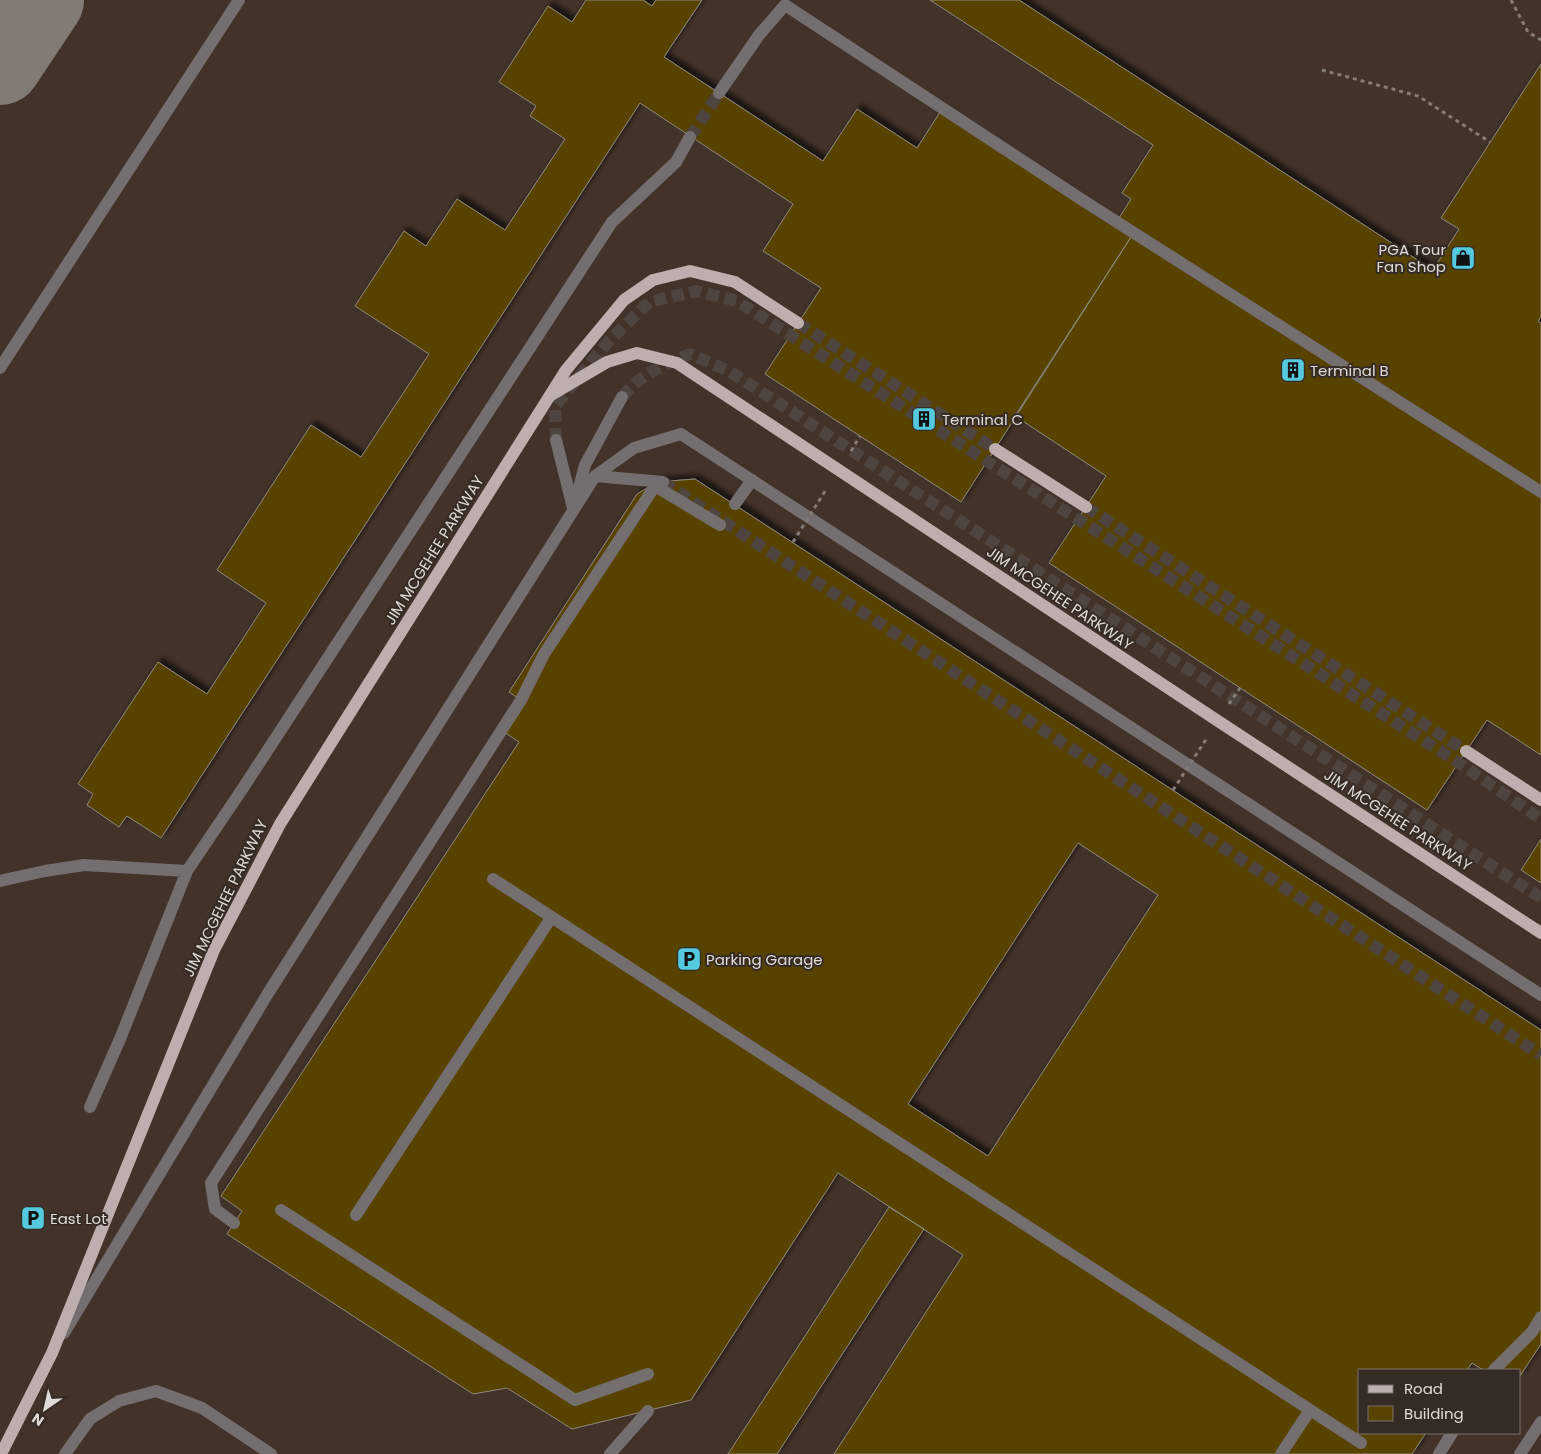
<svg xmlns="http://www.w3.org/2000/svg" width="1541" height="1454" font-family="Poppins,sans-serif">
<style>
.built{fill:#42332a;fill-rule:evenodd}
.lines{fill:none;stroke-linecap:round;stroke-linejoin:round}
.taxiway{stroke:#827a74;stroke-width:84}
.building{fill:#594300;stroke:#8e897d;fill-rule:evenodd;filter:url(#shadow)}
.minor-tunnel{stroke:#4f4540;stroke-width:12;stroke-dasharray:12 6;stroke-linecap:butt}
.major-tunnel{stroke:#4f4540;stroke-width:12;stroke-dasharray:12 6;stroke-linecap:butt}
.path{stroke:#847c77;stroke-width:3;stroke-dasharray:4 4;stroke-linecap:butt}
.minor{stroke:#756e6e;stroke-width:12}
.major{stroke:#bcafae;stroke-width:12}
.path-bridge{stroke:#847c77;stroke-width:3;stroke-dasharray:4 4;stroke-linecap:butt}
.major-bridge{stroke:#bcafae;stroke-width:12}
.labels{text-anchor:middle;dominant-baseline:central;stroke-width:4;stroke-linejoin:round;paint-order:stroke}
.poi-label{font-size:15px;fill:#e0dad6;stroke:#352b25;text-anchor:start}
.street-label{font-size:15px;fill:#e0dad6;stroke:#352b25}
</style>
<defs>
<filter id="shadow"><feDropShadow dx="4.5" dy="-4.5" stdDeviation="2.5" flood-color="#0009"/></filter>
</defs>
<rect width="100%" height="100%" fill="#352b25"/>
<path class="built" d="M0,0H1541V1454H0ZM1360,1370H1520V1433H1360Z"/>
<g class="lines">
<path class="taxiway" d="M0,63L42,0"/>
</g>
<path class="building" d="M586,0H643L652,6L656,0H702L664,57L823,161L857,109L917,148L940,112L1131,237L961,502L765,374L821,288L763,251L793,204L640,103L161,838L127,816L119,827L87,805L93,794L78,784L158,662L207,694L266,603L217,570L311,425L361,457L429,354L355,306L404,231L426,246L457,199L505,230L565,139L530,116L536,106L499,82L548,6L572,22Z
M930,0H1019L1433,270L1459,229L1441,218L1541,64V317L1538,321L1541,323V755L1487,720L1427,810L1049,563L1106,476L1015,416L1131,237L1114,226L1131,199L1122,193L1153,145Z
M695,479L1541,1030V1344L1520,1376V1370H1483L1472,1363L1467,1370H1360V1433H1426L1412,1454H834L963,1255L838,1173L691,1400L572,1429L507,1388L473,1394L227,1234L242,1211L221,1196L519,742L504,732L524,702L509,692L637,494L657,482ZM1078,843L1158,895L988,1156L908,1104Z
M1541,839V883L1521,870Z
M889,1207L924,1229L777,1454H728Z"/>
<g class="lines">
<path class="minor-tunnel" d="M690,137L719,93
M622,397C641,374 663,365 690,354L729,371L1541,898
M556,440L555,406L607,343L649,302L696,291L737,301L1459,763L1541,819
M663,482L1541,1055"/>
<path class="major-tunnel" d="M798,323L995,449
M1086,507L1466,751"/>
<path class="path" d="M1511,0L1528,32L1541,40
M1322,70L1418,96L1490,142"/>
<path class="minor" d="M719,93L759,35L785,5L1087,203L1541,492
M0,368L239,0
M556,440L573,508
M595,476L663,482
M576,499L585,465L622,397
M735,504L752,480
M493,879L1361,1443
M0,881L45,871L84,865L187,871L243,788L612,222L676,162L690,137
M90,1107L120,1039L187,871
M281,1210L575,1400L648,1374
M356,1215L551,918
M234,1223L215,1209L211,1183L521,700L544,654L655,486L720,525
M64,1333L267,995L595,476L634,448L681,434L1541,995
M1494,1370L1532,1332L1541,1317
M65,1454L90,1419L119,1401L156,1391L202,1408L271,1454
M610,1454L648,1411
M1281,1454L1310,1410
M1439,1454L1452,1433
M1520,1454L1541,1422"/>
<path class="major" d="M995,449L1086,507
M1466,751L1541,800
M1,1454L52,1353L214,950L280,824L566,370L624,300L653,280L690,271L735,282L798,323"/>
<path class="path-bridge" d="M851,451L860,436
M793,542L827,488
M1229,704L1240,688
M1173,790L1207,738"/>
<path class="major-bridge" d="M551,395L607,362L637,353L677,363L1218,721L1541,933"/>
</g>
<defs>
<symbol id="shop-square" viewBox="-11 -11 22 22"><rect x="-9" y="-9" width="18" height="18" rx="4" fill="#55cadf" stroke="#352b25"/><path d="M-5-2.5h2.3a2.7 3.5 0 0 1 5.4 0H5L5.5 6h-11ZM-1.5-2.5h3a1.5 2.3 0 0 0-3 0Z" fill="#111"/></symbol>
<symbol id="building-square" viewBox="-11 -11 22 22"><rect x="-9" y="-9" width="18" height="18" rx="4" fill="#55cadf" stroke="#352b25"/><path d="M-4-6H4V6H1V3H-1V6H-4ZM-2.5-4.3h1.7v1.8h-1.7ZM.8-4.3h1.7v1.8H.8ZM-2.5-1h1.7V.8h-1.7ZM.8-1h1.7V.8H.8Z" fill="#111"/></symbol>
<symbol id="parking-square" viewBox="-11 -11 22 22"><rect x="-9" y="-9" width="18" height="18" rx="4" fill="#55cadf" stroke="#352b25"/><path d="M-3.5-5.5H1a3.5 3.5 0 0 1 0 7H-1V5.5H-3.5ZM-1-3.4V-.6H.8a1.4 1.4 0 0 0 0-2.8Z" fill="#111"/></symbol>
</defs>
<g fill-rule="evenodd">
<use href="#shop-square" x="1449" y="244" width="28" height="28"/>
<use href="#building-square" x="1279" y="356" width="28" height="28"/>
<use href="#building-square" x="910" y="405" width="28" height="28"/>
<use href="#parking-square" x="675" y="945" width="28" height="28"/>
<use href="#parking-square" x="19" y="1204" width="28" height="28"/>
</g>
<g class="labels">
<g class="poi-label">
<text x="1446" y="249" text-anchor="end">PGA Tour<tspan x="1446" dy="17">Fan Shop</tspan></text>
<text x="1310" y="370">Terminal B</text>
<text x="942" y="419">Terminal C</text>
<text x="706" y="959">Parking Garage</text>
<text x="50" y="1218">East Lot</text>
</g>
<g class="street-label">
<text transform="translate(434 550) rotate(-58)">JIM MCGEHEE PARKWAY</text>
<text transform="translate(1060 598) rotate(34)">JIM MCGEHEE PARKWAY</text>
<text transform="translate(1398 820) rotate(33)">JIM MCGEHEE PARKWAY</text>
<text transform="translate(225 898) rotate(-64)">JIM MCGEHEE PARKWAY</text>
</g>
</g>
<rect x="1358" y="1369" width="162" height="65" fill="#352b25" stroke="#79716c"/>
<rect x="1368" y="1385" width="25" height="8" fill="#bcafae" stroke="#79716c"/>
<text x="1404" y="1394" font-size="15" fill="#e0dad6">Road</text>
<rect x="1368" y="1406" width="25" height="15" fill="#594300" stroke="#79716c"/>
<text x="1404" y="1419" font-size="15" fill="#e0dad6">Building</text>
<g transform="translate(45 1409) rotate(214)" stroke="#352b25" stroke-width="4" paint-order="stroke">
<path d="M0-4L9 19L0 12L-9 19Z" fill="#e0dad6"/>
<text y="-8" font-size="14" font-weight="bold" text-anchor="middle" fill="#e0dad6">N</text>
</g>
</svg>
